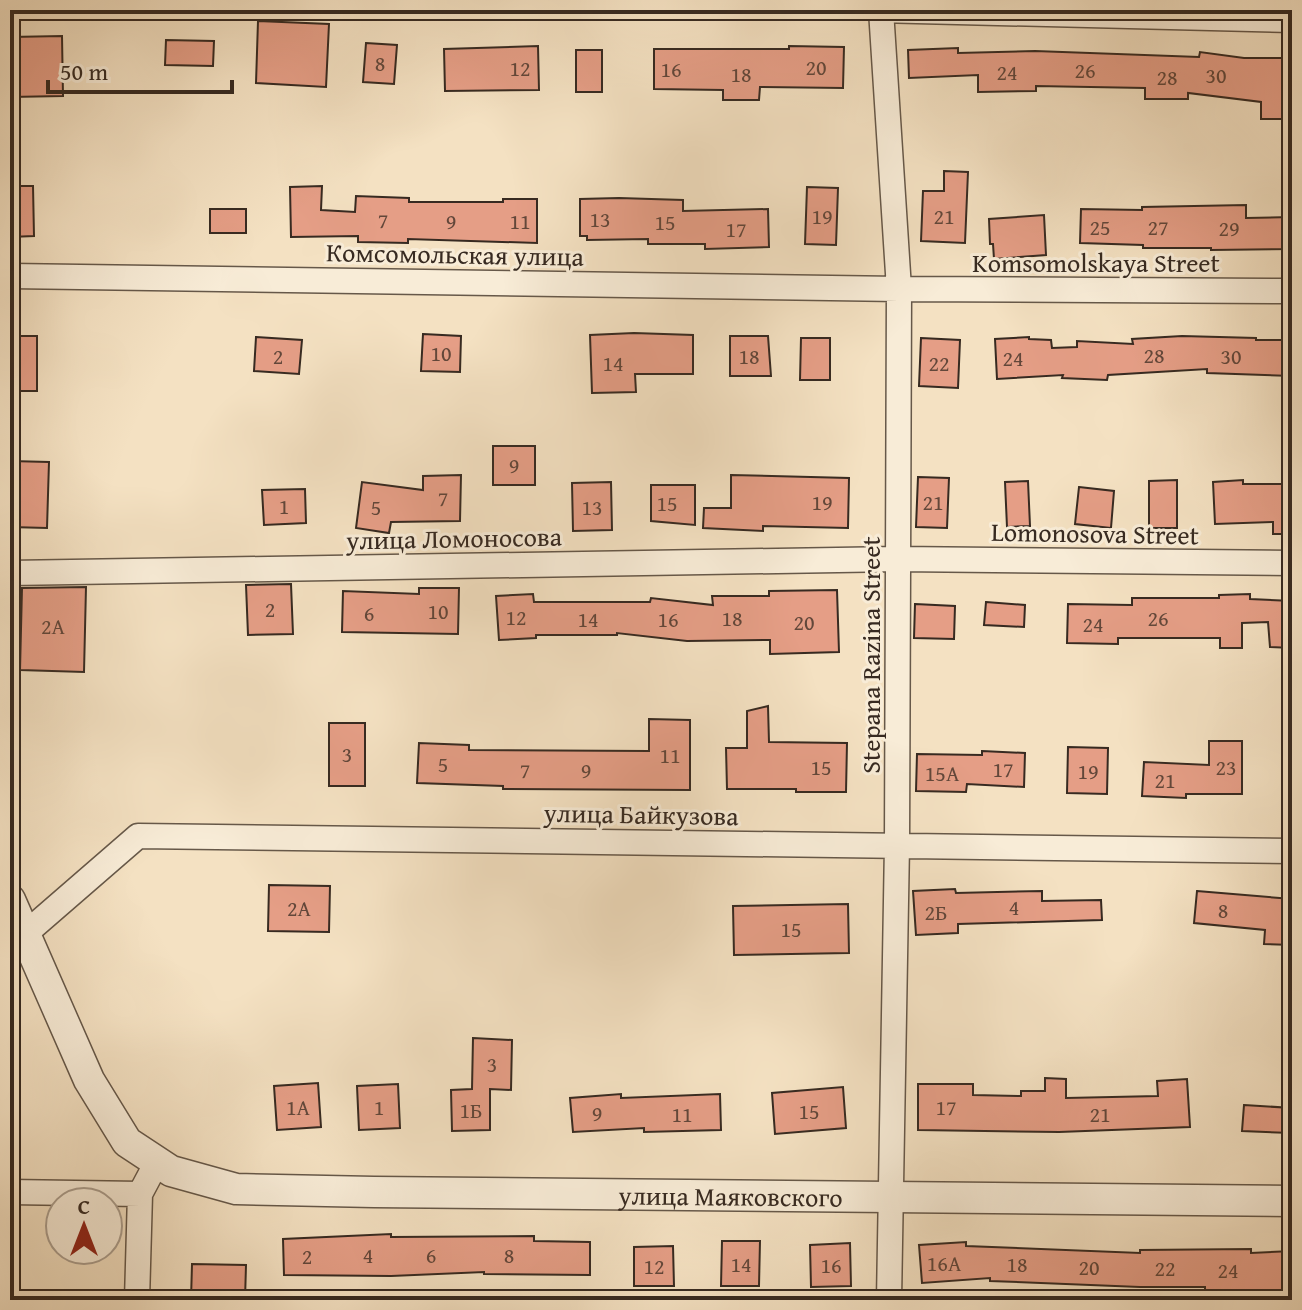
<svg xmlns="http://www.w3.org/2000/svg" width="1302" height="1310" font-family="'Gentium Book Plus',serif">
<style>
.building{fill:#e59e86;stroke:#372a21;stroke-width:2}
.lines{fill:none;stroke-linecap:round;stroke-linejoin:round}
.minor-casing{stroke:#665849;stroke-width:27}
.tertiary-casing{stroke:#665849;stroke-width:33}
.minor{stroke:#f8ecd7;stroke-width:24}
.tertiary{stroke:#f8ecd7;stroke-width:30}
.labels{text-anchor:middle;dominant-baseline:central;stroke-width:6;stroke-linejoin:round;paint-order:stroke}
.number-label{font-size:22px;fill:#62473a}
.street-label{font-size:26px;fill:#372a21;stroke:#f8ecd7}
</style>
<rect width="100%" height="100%" fill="#f4e1c2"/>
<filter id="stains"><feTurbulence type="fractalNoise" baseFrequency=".0025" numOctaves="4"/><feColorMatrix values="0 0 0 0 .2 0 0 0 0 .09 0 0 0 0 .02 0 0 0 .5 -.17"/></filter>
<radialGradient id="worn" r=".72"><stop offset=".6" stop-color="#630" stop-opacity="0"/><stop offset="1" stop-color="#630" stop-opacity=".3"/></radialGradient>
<path class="building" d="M258,21L329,24L326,87L256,83Z
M62,36L63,96L10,97V37Z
M166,40L214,41L213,66L165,65Z
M366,43L397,45L394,84L363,82Z
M538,46L539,90L445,91L444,49Z
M789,46L844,47L843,88L760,87L759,100H723V90L654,89V49H789Z
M958,48V53L1035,51L1199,57L1200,52L1244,58H1292V119H1261V102L1188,93V99H1145V88L1036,86V91L978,92V75L909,78L908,50Z
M576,50H602V92H576Z
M944,171L968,172L965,243L921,241L923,191H944Z
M10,186H33L34,236L10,237Z
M322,186L321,210L355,212L356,196L409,198V202H503V199H537V243L408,239V243L358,242V236L291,237L290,187Z
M807,187L838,188L836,245L805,244Z
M619,198L683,200V211L768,209L769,247L705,249V244H648V239L587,240V236H580V199Z
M1246,205V218L1292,217V249L1211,250V248H1143V245L1080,243L1081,209L1142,210V207Z
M210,209H246V233H210Z
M1044,215L1046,255L994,259L993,244H990L989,219Z
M634,333L693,335V374H635L636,392L592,393L590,335Z
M423,334L461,336L460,372L421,371Z
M10,336H37V391H10Z
M730,336H768L771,376H730Z
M1182,336L1256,338V340H1292V376L1207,373V369L1108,375L1107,380L1062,378L1063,375L997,379L995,339L1029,337V339L1051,340L1052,348L1077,347V341L1133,344L1132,339Z
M256,337L302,340L299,374L254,371Z
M801,338H830V380H800Z
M921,338L960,340L958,388L919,386Z
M493,446H535V485H493Z
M10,461L49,462L47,528L10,527Z
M461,475L460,521L391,522L389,533L356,528L362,482L423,490V476Z
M731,475L849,478L848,528L763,526V531L703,528L704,508H731Z
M918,477L949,478L947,528L916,527Z
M1177,480V528H1149V481Z
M1243,480V484H1292V534H1273V522L1215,524L1213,482Z
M1028,481L1030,526L1007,527L1005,482Z
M611,482L612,530L573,531L572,483Z
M651,485H695V525L651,521Z
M1079,487L1114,491L1111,528L1075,524Z
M305,489L306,523L264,525L262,490Z
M291,584L293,634L248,635L246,585Z
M86,587L84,672L20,670L22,588Z
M419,588H459L458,634L342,632L343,591L419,594Z
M837,590L839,652L770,654V640L687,641L617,633V635H536V638L499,640L496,596L533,594L534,602H650L651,598L713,605L712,596H769V591Z
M1250,594V599L1292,601V648L1270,647L1268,622L1242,623V648H1220V638H1118V644L1067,643L1068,604L1132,605V598H1219V595Z
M986,602L1025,605L1024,627L984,625Z
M915,604L955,606L954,639L914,638Z
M768,706L769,742L847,743L846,792H796V789H727L726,748H747V711Z
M649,719L690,720V790L503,789V786L417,783L419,743L469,745V750L649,751Z
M329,723H365V786H329Z
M1209,741H1242V794H1186V798L1142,796L1144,762L1209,765Z
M1068,747L1108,748L1107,794L1067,793Z
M982,751L1025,753L1024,787L967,784L966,792L916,791L917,754L982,755Z
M269,885L330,886L329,932L268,931Z
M955,889L956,893L1042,891V901L1101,900L1102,920L958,924V933L916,935L913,891Z
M1197,891L1292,899V945L1264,944L1265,930L1194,923Z
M848,904L849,953L734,955L733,906Z
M473,1038L512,1040L511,1090L490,1089V1130L452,1131L451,1090L472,1089Z
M1045,1078L1066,1079V1098L1158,1096L1157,1081L1187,1079L1190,1127L1059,1132L918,1130V1084H973V1095L1021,1096V1091H1045Z
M318,1083L321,1127L277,1130L274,1086Z
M398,1084L400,1128L359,1130L357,1086Z
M843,1087L846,1128L775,1134L772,1093Z
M621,1094V1098L720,1094L721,1130L644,1132V1128L573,1132L570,1098Z
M1244,1105L1292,1108L1291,1133L1242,1131Z
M391,1234V1237L534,1236V1241L590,1242V1275L484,1274V1272L391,1276L284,1275L283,1239Z
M722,1241H760L759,1286H721Z
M966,1242V1246L1140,1253V1250L1251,1249V1253L1292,1251V1298L1268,1299L1267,1292L1205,1291V1287H1140L990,1281V1278L922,1283L919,1245Z
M850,1243L851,1286L811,1287L810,1245Z
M673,1246L674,1286H634V1247Z
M192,1264L246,1265L245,1300H191Z"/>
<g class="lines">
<defs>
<path id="minor" d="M876,10L1292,20
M881,10L899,289L897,844L889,1300
M10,276L899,289L1292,291
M10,573L898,559L1292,563
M25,934L138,836L1292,851
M10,1192L140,1194L157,1162
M137,1300L140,1194"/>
<g id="tertiary">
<path id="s1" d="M10,900L89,1080L127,1142L171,1171L236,1189L374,1192L1292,1201"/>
</g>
</defs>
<use href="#minor" class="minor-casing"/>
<use href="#tertiary" class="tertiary-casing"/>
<use href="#minor" class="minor"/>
<use href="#tertiary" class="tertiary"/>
</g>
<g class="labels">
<g class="number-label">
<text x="380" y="63">8</text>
<text x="816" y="67">20</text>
<text x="520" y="68">12</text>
<text x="671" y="69">16</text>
<text x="1085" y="70">26</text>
<text x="1007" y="72">24</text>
<text x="741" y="74">18</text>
<text x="1216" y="75">30</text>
<text x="1167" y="77">28</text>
<text x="822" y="216">19</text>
<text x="944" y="216">21</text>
<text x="600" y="219">13</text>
<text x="383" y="220">7</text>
<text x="451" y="221">9</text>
<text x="520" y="221">11</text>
<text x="665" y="222">15</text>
<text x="1100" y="227">25</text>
<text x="1158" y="227">27</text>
<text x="1229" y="228">29</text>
<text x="736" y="229">17</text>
<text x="441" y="353">10</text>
<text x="1154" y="355">28</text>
<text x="278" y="356">2</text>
<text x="749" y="356">18</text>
<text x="1231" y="356">30</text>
<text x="1013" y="358">24</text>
<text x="613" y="363">14</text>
<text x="939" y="363">22</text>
<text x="514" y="465">9</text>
<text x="443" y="498">7</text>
<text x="822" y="502">19</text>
<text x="933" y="502">21</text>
<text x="667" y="503">15</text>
<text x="284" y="506">1</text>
<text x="376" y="507">5</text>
<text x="592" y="507">13</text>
<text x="270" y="609">2</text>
<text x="438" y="611">10</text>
<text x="369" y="613">6</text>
<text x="516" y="617">12</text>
<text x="732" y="618">18</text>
<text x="1158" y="618">26</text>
<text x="588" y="619">14</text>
<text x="668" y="619">16</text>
<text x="804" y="622">20</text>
<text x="1093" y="624">24</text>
<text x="53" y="626">2А</text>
<text x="347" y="754">3</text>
<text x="670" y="755">11</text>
<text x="443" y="764">5</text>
<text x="821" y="767">15</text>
<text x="1226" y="767">23</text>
<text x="1003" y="769">17</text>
<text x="525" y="770">7</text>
<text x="586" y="770">9</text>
<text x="1088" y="771">19</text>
<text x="942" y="773">15А</text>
<text x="1165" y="780">21</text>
<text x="1014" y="907">4</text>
<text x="299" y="908">2А</text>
<text x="1223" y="910">8</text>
<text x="936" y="912">2Б</text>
<text x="791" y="929">15</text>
<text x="492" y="1064">3</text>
<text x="298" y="1107">1А</text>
<text x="379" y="1107">1</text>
<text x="946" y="1107">17</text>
<text x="471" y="1110">1Б</text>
<text x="809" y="1111">15</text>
<text x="597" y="1113">9</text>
<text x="682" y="1114">11</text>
<text x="1100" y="1114">21</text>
<text x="368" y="1255">4</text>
<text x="431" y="1255">6</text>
<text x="509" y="1255">8</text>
<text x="307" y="1256">2</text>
<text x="944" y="1263">16А</text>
<text x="741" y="1264">14</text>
<text x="1017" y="1264">18</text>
<text x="831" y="1265">16</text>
<text x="654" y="1266">12</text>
<text x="1089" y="1267">20</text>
<text x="1165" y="1268">22</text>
<text x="1228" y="1270">24</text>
</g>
<g class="street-label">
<text transform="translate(455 254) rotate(1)">Комсомольская улица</text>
<text x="1096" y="262">Komsomolskaya Street</text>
<text transform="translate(1095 533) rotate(1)">Lomonosova Street</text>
<text transform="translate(454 538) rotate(-1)">улица Ломоносова</text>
<text transform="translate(870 655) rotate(-90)">Stepana Razina Street</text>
<text transform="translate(641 814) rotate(1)">улица Байкузова</text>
<text stroke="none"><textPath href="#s1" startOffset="884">улица Маяковского</textPath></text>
</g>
</g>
<rect width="1302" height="1310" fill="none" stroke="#f4e1c2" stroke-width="40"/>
<rect x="12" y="12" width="1278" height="1286" fill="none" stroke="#372a21" stroke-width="4"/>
<rect x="20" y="20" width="1262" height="1270" fill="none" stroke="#372a21" stroke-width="2"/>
<g transform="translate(84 1226)"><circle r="38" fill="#f8ecd7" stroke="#ab9e8e" stroke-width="2"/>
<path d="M0-6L14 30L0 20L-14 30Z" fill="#8f2418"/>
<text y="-12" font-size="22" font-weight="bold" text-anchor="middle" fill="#372a21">С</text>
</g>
<path d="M48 80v12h184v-12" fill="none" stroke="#372a21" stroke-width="4"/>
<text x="60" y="80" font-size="24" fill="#372a21" stroke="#f8ecd7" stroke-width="6" paint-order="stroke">50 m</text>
<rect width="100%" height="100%" filter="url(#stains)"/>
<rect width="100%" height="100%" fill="url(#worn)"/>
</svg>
